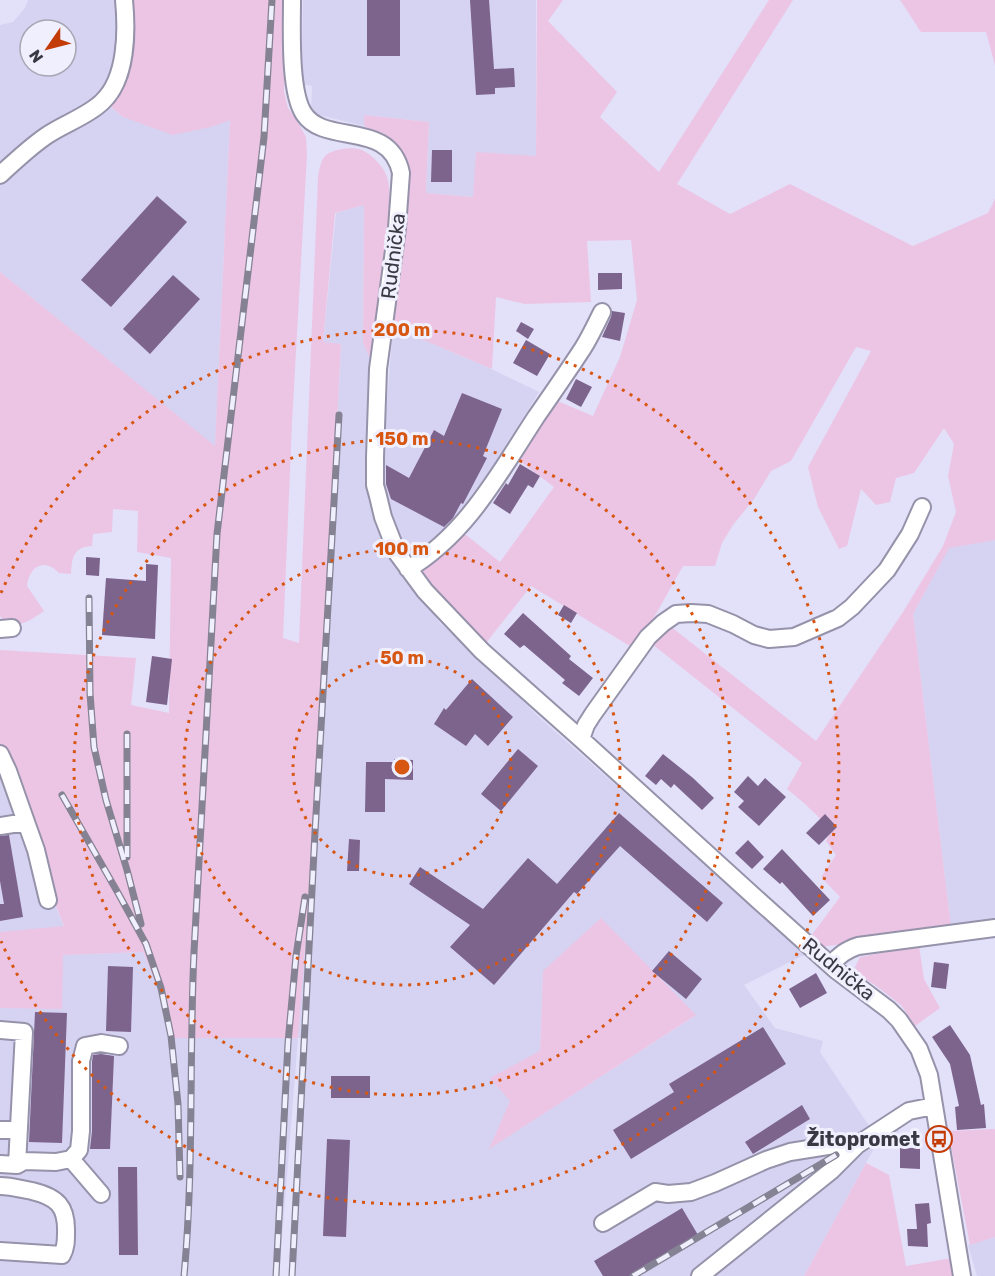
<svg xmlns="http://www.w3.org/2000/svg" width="995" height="1276" font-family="Rubik,sans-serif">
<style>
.built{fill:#d6d2f2;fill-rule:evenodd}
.green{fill:#ecc5e4}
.building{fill:#7c648c}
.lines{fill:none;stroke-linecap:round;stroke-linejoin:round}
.minor-casing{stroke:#9592aa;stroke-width:20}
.minor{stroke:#fff;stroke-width:16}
.rail-casing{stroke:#848293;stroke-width:7}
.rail{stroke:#f0effe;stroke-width:4.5;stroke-dasharray:14;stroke-linecap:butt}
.ring{fill:none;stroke:#d75612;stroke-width:3;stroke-dasharray:3 6}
.labels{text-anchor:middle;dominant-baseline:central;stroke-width:6;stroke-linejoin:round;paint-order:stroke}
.street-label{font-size:20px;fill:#3a3943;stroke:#f0effe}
.poi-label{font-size:20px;font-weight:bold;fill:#3a3943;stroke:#f0effe;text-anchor:end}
.centre{fill:#d75612;stroke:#f0effe;stroke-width:3}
.ring-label{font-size:18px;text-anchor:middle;font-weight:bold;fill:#d75612;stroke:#f0effe;stroke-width:6;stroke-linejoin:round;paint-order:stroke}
</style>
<rect width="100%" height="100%" fill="#e3e0fa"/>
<path class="built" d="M28,0H119L120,29L113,70L100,98L123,117L211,127L230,119L215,447L0,272V25L13,22L25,8ZM30,30H66V66H30Z
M303,0H536V156L473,197L426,193L429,122L364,115V126L311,113L312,86L301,84Z
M364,205L363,342L374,367L367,427L371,498L378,529L396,563L440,623L484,663L541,719L806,954L744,985L775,1028L823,1041L820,1052L871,1129L893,1113L902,1125L893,1141H878L804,1276H293L306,1037L298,1038L279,1276H0V769L64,927L63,955L143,952L158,989L168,1038L320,755L341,345L323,343L336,213ZM543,971L695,1016L490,1148L510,1101L540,1051Z
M393,327L487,367L539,392L456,527L412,561L394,523L384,483L381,447L387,403Z
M995,540V921L951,927L913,614L949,547Z
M995,1237V1276H977L968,1245Z"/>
<path class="green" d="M132,0H287L284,92L288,108L296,119L306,137L307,155L292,423L283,638L299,643L318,178C319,171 320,162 325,156C332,149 353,146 362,150C369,153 379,162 383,169C392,182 389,200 389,215L374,367L363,343L364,205L335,213L323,342L341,344L320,755L298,1038H168L158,989L143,952L63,955L62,1009L0,1008V932L64,926L0,769V650L136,658L131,705L169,713L171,558L137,552L138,511L113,509L112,532L93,534L92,546C73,547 72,558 71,574L59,573C44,557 29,567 27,586L44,611C34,618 19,629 7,623C4,621 2,618 0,616V272L215,446L230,120L211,127L173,135L123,117L109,105L132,40Z
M537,0H563L548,21L617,92L600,117L659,172L769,0H793L677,184L730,214L790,184L913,246L988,213L995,199V540L949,548L913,614L951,927L822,947L811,936L840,897L821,877L836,855L826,841L832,830L805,804L787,789L802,763L652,644L670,626L816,741L903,612L943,546L956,512L948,476L954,444L944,428L914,473L896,478L890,502L876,505L861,489L847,546L839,549L818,507L808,467L871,351L856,347L791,461L771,471L754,499L733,525L722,543L715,566H683L643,637L633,648L531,586L486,643L437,595L412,561L456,527L500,562L554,487L516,458L555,400L593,416L620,357L637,300L631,240L587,241L591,302L525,304L496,297L492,369L393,327C396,292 417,163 393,140C385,133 373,130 364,126V115L429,122L426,193L473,197L476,152L536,156Z
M900,0H995V65L986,32H921Z
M601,918L696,1015L489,1149L510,1101L490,1078L540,1051L543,971Z
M919,946L924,979L940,1008L915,1026L901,1005L875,985L857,974L855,967L860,957Z
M995,1129V1237L970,1245L948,1131Z
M866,1163L889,1175L906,1266L952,1258L957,1276H804Z"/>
<path class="building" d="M367,0H400V56H367Z
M470,0H489L494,69L514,68L515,87L495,88V94L476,95Z
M432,150H452V182H431Z
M157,196L187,222L111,307L81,280Z
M598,273H622V289L598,290Z
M173,275L200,299L150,354L123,329Z
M612,311L625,313L620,341L602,337L611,317Z
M521,322L534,329L528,339L516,331Z
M526,340L550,354L537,376L513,363Z
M576,379L592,387L581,407L566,399Z
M462,393L502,409L483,456L487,458L463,504L461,503L453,518L444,527L391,499L386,484V465L409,478L434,430L444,436Z
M520,464L540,476L533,488L528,485L510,514L493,503L506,483L508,485Z
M86,557L100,558L99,576L86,575Z
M146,564L158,565L155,639L102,635L106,578L146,581Z
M564,605L577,613L571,623L558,615Z
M523,613L571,656L569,659L593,678L579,696L562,683L565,680L524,645L520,648L504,634Z
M152,656L172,659L167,705L146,702Z
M472,679L513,717L488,746L475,734L466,746L434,724L444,708L446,710Z
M518,749L538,766L501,811L481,794Z
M663,754L693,778L714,798L702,810L674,784L671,788L661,779L656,785L645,776Z
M394,759L413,760V780L385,779V812H365L366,762H394Z
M748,776L758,786L765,778L786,797L759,826L738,807L744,801L734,792Z
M619,813L723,903L707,922L620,846L577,894L574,892L494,985L450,947L470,925L409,884L420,867L483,909L528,858L557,884Z
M825,814L837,827L819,845L806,833Z
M9,835L23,917L0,921V904H4L0,881V836Z
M349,839L360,840L359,871H347Z
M748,840L764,857L752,869L735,853Z
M782,849L830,900L813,916L782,882L780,884L763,869Z
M669,951L702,979L686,999L652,971Z
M934,962L949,964L946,989L931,987Z
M108,966L133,967L131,1032L106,1031Z
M816,973L827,993L800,1008L789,989Z
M35,1012L67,1013L62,1143L29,1142Z
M950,1025L970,1055L981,1105L984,1104L986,1128L957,1130L955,1107L959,1106L950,1064L932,1037Z
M763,1027L786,1064L631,1159L613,1130L674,1092L669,1084Z
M101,1054L114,1056L110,1149H90L92,1131V1062L93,1055Z
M331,1076H370V1098H331Z
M802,1105L810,1119L753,1154L745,1142Z
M327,1139L350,1140L346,1237L323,1236Z
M900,1148H920V1169L900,1168Z
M118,1167H137L138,1255H119Z
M929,1203L931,1223L927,1224L928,1247L908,1246L907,1229H917L915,1204Z
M682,1208L698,1235L630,1276H603L594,1261Z"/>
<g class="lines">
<defs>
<path id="minor" d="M292,0C292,28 289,92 304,114C325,146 390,119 401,173L397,228L378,369L375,457V485L378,496L383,517L397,553L425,591L482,651L581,739L758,900L836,970L889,1010L899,1020L919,1049L929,1075L962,1276
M0,175C15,161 30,147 46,136C63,124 88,116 102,102C127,79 127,31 124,0
M408,569C467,534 500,472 536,417C552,394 568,371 583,348C590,337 596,324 602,312
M0,629L12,628
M581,739L586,725L593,714L648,637L663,623L676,614L691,613L708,614L733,624L754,635L769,639L794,637L838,618L852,607L887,570L910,534L922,507
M0,754L8,771L26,822
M0,826L26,822L36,850L48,900
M831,965C839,955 846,950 858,946L995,928
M0,1030L24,1032L17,1165
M0,1130H19
M71,1159L79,1150L81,1131V1061L85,1046L101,1043L119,1046
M0,1164L17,1165L24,1161L56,1162L71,1159L101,1194
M0,1186C11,1186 21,1189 32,1191C57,1197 67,1206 66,1233C66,1241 66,1248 62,1255L0,1251
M603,1223L655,1192L668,1194L691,1192L715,1183L766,1160L790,1152L834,1145H857
M700,1276L831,1171L857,1145L909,1111L934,1106"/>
</defs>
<use href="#minor" class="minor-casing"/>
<use href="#minor" class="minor"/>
<defs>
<path id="rail" d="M89,598L90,693L94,747L106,800L127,870L141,924
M127,734V857
M62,795L118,893L146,944L161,988L171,1036L178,1104L180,1177
M184,1276C194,1169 189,1060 194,952L217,534L264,137L272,0
M276,1276L288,1043L296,956L305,897
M292,1276L315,832L339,415
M633,1276L836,1155"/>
</defs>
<use href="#rail" class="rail-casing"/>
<use href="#rail" class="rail"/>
</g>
<g class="ring">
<circle cx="402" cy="767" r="109"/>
<circle cx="402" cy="767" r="218"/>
<circle cx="402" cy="767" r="328"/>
<path d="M1 593A437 437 0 1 1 1 941"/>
</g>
<defs>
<symbol id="bus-ring" viewBox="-11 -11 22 22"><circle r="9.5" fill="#f0effe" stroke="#c33c07" stroke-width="1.5"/><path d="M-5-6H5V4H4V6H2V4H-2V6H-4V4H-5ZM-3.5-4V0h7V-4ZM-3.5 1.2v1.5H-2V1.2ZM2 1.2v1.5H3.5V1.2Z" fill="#c33c07"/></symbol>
</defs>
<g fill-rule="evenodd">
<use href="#bus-ring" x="924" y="1124" width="30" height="30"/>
</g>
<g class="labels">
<g class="street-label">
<text transform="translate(393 256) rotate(-83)">Rudnička</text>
<text transform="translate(839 969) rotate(39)">Rudnička</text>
</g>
<g class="poi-label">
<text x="920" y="1139">Žitopromet</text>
</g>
</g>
<circle cx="402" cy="767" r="9" class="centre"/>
<g class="ring-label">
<text x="402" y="336">200 m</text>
<text x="402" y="445">150 m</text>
<text x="402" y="555">100 m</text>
<text x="402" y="664">50 m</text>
</g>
<g transform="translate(48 48) rotate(235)"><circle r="28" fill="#f0effe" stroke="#a7a6b3" stroke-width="1.5"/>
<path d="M0-4.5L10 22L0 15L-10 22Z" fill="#c33c07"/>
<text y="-9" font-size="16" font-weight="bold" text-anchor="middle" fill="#3a3943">N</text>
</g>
</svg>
